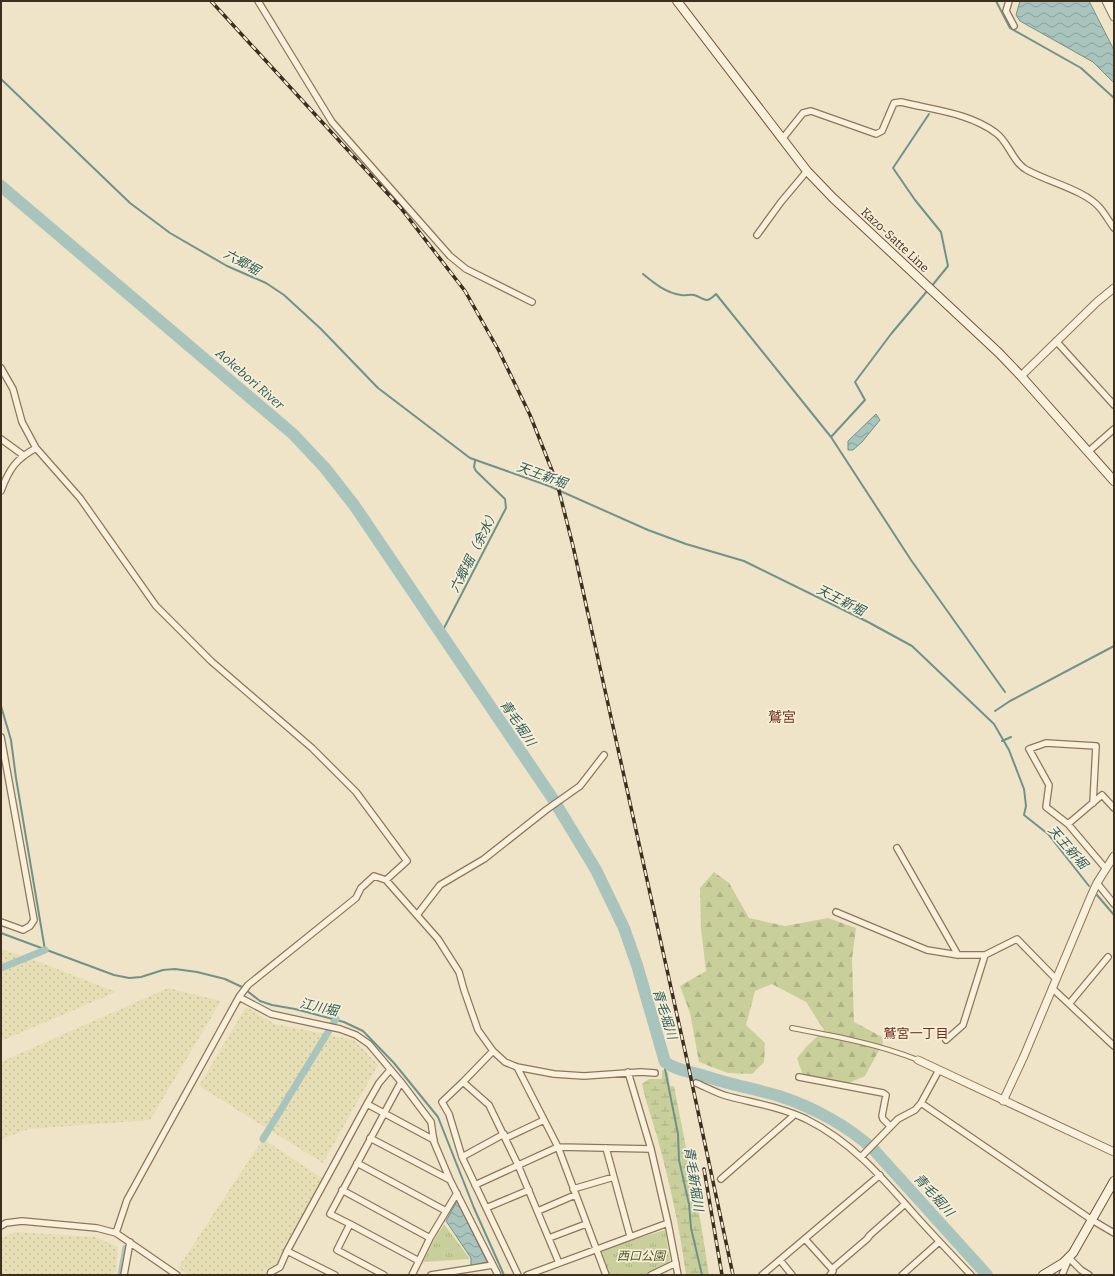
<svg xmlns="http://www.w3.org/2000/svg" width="1115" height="1276" font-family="Bitter,'Noto Sans JP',serif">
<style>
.farmland{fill:url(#farmland-dots)}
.forest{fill:url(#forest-firs)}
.wetland{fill:url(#wetland-marsh)}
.park{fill:url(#park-tufts)}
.water{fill:url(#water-waves);stroke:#6f938a}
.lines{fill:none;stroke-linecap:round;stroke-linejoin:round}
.stream{stroke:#6f938a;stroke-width:2}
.canal{stroke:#a9c4bc;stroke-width:7}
.river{stroke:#a9c4bc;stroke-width:12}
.pedestrian-casing{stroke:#8d765c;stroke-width:6}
.minor-casing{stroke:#8d765c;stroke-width:8}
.tertiary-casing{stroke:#8d765c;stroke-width:9}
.secondary-casing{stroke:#6f573f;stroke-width:10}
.pedestrian{stroke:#faf1dc;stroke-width:4}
.minor{stroke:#faf1dc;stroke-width:5.5}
.tertiary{stroke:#faf1dc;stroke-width:7}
.secondary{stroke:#faf1dc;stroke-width:8}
.rail-casing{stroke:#3d2e20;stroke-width:3.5}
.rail{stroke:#f7eed8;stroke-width:2;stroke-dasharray:6;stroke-linecap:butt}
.labels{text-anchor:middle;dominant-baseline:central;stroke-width:3.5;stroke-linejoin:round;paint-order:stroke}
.street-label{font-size:12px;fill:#3d2e20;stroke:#f7eed8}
.park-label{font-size:12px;font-style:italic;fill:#4d5a26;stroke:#f7eed8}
.water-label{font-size:13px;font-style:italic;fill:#2f5d5a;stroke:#f7eed8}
.neighbourhood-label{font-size:13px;fill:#6b2e1e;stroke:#f7eed8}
.quarter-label{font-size:14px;fill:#6b2e1e;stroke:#f7eed8}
</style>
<defs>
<pattern id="farmland-dots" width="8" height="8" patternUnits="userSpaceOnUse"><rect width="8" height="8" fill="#e6deb5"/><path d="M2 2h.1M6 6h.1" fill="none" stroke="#c6bf9b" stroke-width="1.8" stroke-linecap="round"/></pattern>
<pattern id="forest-firs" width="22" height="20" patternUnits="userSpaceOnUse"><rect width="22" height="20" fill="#c9cf9b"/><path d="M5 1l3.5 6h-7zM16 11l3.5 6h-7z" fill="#aeb285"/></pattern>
<pattern id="wetland-marsh" width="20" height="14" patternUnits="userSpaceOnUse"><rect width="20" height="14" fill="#c9cf9b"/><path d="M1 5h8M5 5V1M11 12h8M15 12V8" fill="none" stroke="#aeb285"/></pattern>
<pattern id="park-tufts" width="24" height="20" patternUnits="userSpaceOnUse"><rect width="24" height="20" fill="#c9cf9b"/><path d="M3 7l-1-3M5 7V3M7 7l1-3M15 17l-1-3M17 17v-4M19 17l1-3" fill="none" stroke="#aeb285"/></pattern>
<pattern id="water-waves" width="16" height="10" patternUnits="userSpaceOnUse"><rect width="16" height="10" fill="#a9c4bc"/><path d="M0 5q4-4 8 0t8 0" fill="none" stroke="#8ba098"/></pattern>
</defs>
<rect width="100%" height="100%" fill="#f0e4c8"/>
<path class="farmland" d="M1,949L34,960L116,992L1,1041Z
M168,988L221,1001L150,1120L29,1129L1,1139V1062Z
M246,1007L275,1024L354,1040L378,1065L323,1163L199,1086Z
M263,1139L323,1179L277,1264L267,1271L264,1275H189L178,1268Z
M16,1232L95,1237L118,1247L116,1272L109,1275H1V1238Z"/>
<path class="forest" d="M714,872L729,883L749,918L785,926L828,918L856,928L852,959L854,1022L882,1037L883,1043L865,1076L842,1086L805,1081L797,1058L807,1046L824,1030L806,1002L772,984L755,991L746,1025L765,1043L764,1062L752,1074L728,1073L699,1062L690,1013L680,986L706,971L701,929L700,888Z"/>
<path class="wetland" d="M662,1070L668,1072L670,1086H674L701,1224L709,1275H686C680,1229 670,1184 658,1140C653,1121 646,1103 642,1084L649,1079H662Z"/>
<path class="park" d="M444,1224L470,1259L423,1262L434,1240Z
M665,1230L670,1260L668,1264L644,1275H610L602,1252L604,1249Z"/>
<path class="water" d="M1020,1H1089L1114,50V83L1093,62L1020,21L1016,15Z
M876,414L880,420L862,442L853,450H848V441Z
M457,1201L487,1262L471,1266V1258L446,1221Z"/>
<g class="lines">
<path class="stream" d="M996,1L1010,28L1081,68L1114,98
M1,79L130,203L170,233L227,266L266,283L284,295L321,329L378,388L470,458L549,486L648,530L686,544L744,561L868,622L912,646L994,724L1009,750L1024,789L1026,806L1024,815L1048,834L1089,886
M929,114L893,168L915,200L941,232L948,266L931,287
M643,274C654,283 666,293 681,295C685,296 690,294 694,295C705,298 705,305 716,294L831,437
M928,290L891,334L855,382L865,400L831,437L911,560L1005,692
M439,633L443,630L506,508L505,499L476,471L474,467L475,461
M1,706L11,740L16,778L45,950
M995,711L1010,701L1114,646
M1002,741L1011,737
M1097,895L1114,915
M1,933L114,975L129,978L141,977L163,970L175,969L197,972L225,979L242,987L260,1001L272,1005L295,1009L344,1022L363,1031L394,1063L438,1117L474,1208L504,1275
M665,1062V1069L678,1134L679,1160L689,1204L691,1228L702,1275"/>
<path class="canal" d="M1,968L45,950
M263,1139L336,1019
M121,1275L126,1248"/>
<path class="river" d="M1,186L293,434L325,468L354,505L553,799L596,870L624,928L637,965L665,1062C677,1071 694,1072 708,1077C731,1085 756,1089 779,1096C813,1107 848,1126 874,1150L987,1275"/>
<defs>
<path id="pedestrian" d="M792,1028C834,1036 878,1044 918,1060"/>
<path id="minor" d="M258,1L332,122L450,256L466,269L532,302
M1009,1L1006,11L1014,26
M783,138L803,113L811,111L876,134L882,131L894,103L901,102C933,110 970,113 996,133C1008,141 1013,163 1027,170C1048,182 1085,190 1100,208C1105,214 1109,221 1114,228
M757,235L781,202L807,171
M1056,341L1114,405
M1,368L13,389L22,422L36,448L80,498L156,606L211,661L312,748L356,792L407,861L386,880
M1,439L23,455
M1088,452L1114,429
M1,491C9,469 16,459 36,448
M1,737L34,920L30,926L23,930L1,922
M1068,824L1046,807L1049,785L1029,749L1046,743L1096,746L1093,803
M897,848L958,955
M1106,869L1068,824L1102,795L1114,808
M1097,883L1114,904
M836,912L927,950L958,955H985L1017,939L1056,979
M417,915L440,885L484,859L546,810L580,786L604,755
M1052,988L1114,1046
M239,997L271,1014L340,1029L356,1035L369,1044L401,1082L431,1122L434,1142L450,1180L498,1275
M1069,1004L1108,957
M946,1040L963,1025L985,955
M493,1051L463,1082L442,1102L449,1114L462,1157L518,1275
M517,1067L558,1147L606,1275
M628,1072L651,1149L668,1223L678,1275
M799,1077L883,1093L886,1095L882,1116L883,1119L890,1126
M463,1082L489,1105L518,1165L559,1263
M696,1083C706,1087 716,1093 727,1096C754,1103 780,1107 806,1119C852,1142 882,1177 915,1215C933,1235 952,1255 971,1275
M921,1103L1092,1220L1114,1233
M367,1104L434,1140
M370,1138L450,1180
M506,1138L544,1120
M606,1148L630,1236
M462,1157L504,1134
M861,1157L898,1119L915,1110L921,1103L939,1070
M357,1163L446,1211
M721,1179L792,1117L794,1114
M475,1185L558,1147L651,1149
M573,1189L614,1177
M342,1190L430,1238
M486,1208L529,1190
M538,1211L575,1195
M350,1224L419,1261
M1,1226L6,1223L22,1221L97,1228L116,1233L177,1275
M116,1233L127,1200L239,997L248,985L356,898L361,888L374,876L386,880L438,939L459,972L464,990L478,1030L493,1051L505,1062L517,1067L554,1074L584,1076L641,1072L655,1073
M549,1238L586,1224
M805,1239L832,1269L833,1271L830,1275
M287,1251L335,1275
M780,1260L792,1275
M832,1269L867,1239L870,1235L905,1204
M124,1275L130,1242
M270,1275L271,1272L280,1267L287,1251L367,1104L379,1083L390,1070
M384,1275L337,1250L350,1224L330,1214L401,1082
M412,1275L430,1238L457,1193
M431,1275L493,1265
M527,1275L668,1223
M651,1275L676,1263
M762,1275L880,1175
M902,1275L939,1242
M1062,1275L1069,1258L1081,1270L1089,1275"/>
<path id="tertiary" d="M1106,1L1114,17
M1113,1L1114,3
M1021,376L1097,302L1114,288
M918,1060L1114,1152
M1003,1101L1024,1056L1091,896L1097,883L1114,856"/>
<path id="secondary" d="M677,1L807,171L833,198L999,353L1021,376L1114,481
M1043,1275L1063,1263L1073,1253L1114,1181"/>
</defs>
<use href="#pedestrian" class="pedestrian-casing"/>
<use href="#minor" class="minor-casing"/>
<use href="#tertiary" class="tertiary-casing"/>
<use href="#secondary" class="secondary-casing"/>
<use href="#pedestrian" class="pedestrian"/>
<use href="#minor" class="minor"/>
<use href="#tertiary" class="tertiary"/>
<use href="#secondary" class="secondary"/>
<defs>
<path id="rail" d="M211,1L400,207L465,291L499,351L530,415L557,483L573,546L687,1060L733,1275
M704,1169L722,1275"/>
</defs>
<use href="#rail" class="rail-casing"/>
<use href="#rail" class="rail"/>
</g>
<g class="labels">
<g class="street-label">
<text transform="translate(895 240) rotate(43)">Kazo-Satte Line</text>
</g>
<g class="park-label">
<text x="641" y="1256">西口公園</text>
</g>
<g class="water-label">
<text transform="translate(242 262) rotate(29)">六郷堀</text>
<text transform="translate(250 379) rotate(41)">Aokebori River</text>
<text transform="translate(542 475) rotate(20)">天王新堀</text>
<text transform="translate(474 551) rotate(-63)">六郷堀（余水）</text>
<text transform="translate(841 600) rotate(27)">天王新堀</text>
<text transform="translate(518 723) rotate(56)">青毛堀川</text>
<text transform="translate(1068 847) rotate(49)">天王新堀</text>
<text transform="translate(319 1007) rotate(13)">江川堀</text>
<text transform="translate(665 1014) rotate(73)">青毛堀川</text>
<text transform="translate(694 1179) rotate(81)">青毛新堀川</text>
<text transform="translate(934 1195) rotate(48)">青毛堀川</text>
</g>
<g class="neighbourhood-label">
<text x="916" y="1033">鷲宮一丁目</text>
</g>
<g class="quarter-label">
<text x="782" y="717">鷲宮</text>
</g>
</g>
<rect width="1115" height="1276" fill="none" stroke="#3d2e20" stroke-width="4"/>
</svg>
